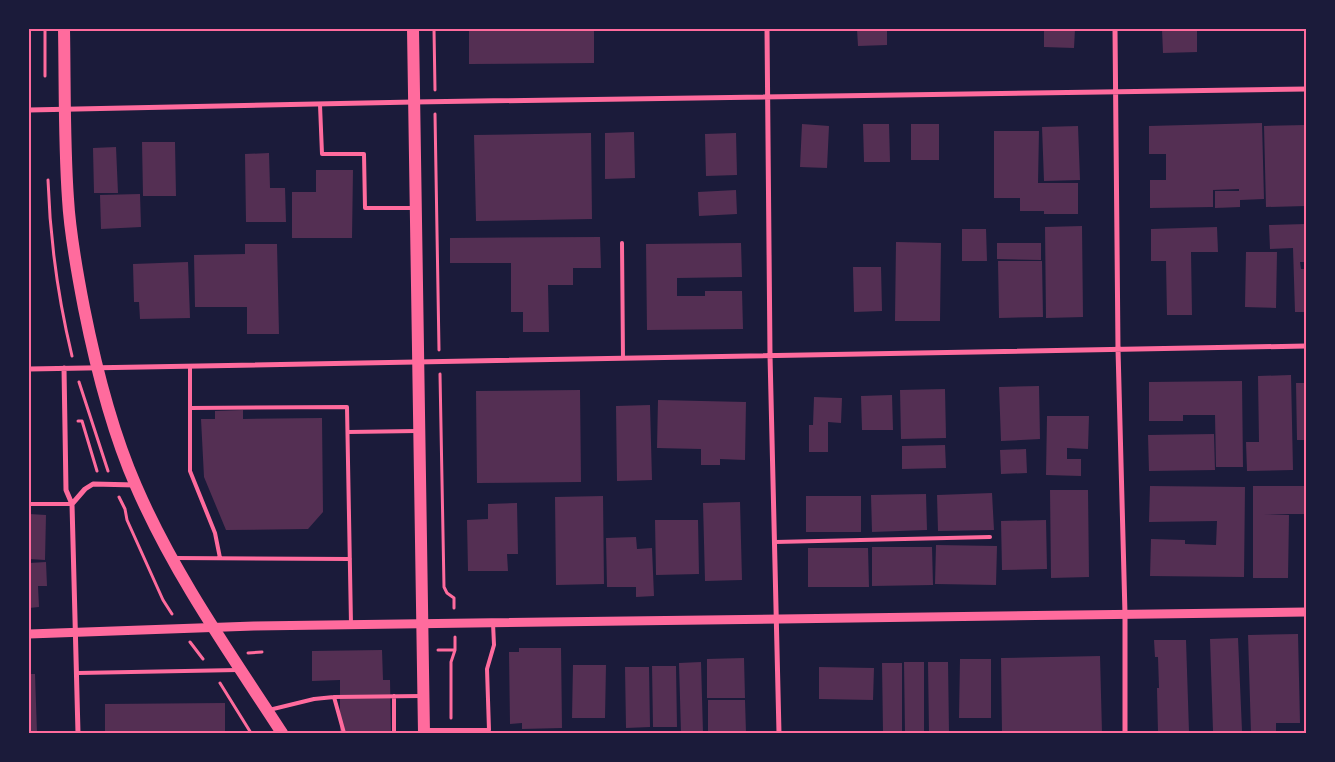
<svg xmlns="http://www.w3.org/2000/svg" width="1335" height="762" font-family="'Space Grotesk',sans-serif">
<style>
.building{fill:#542f53}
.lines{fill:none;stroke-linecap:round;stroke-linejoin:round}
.path{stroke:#ff6b9d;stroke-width:3}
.service{stroke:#ff6b9d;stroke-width:4}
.minor{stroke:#ff6b9d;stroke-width:5}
.tertiary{stroke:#ff6b9d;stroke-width:9}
.primary{stroke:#ff6b9d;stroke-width:12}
.neatline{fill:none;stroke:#ff6b9d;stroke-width:2}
</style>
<rect width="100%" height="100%" fill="#1b1b3a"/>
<path class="building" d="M469,29H594V63L469,64Z
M857,29H887V45L858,46Z
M1044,29H1075L1074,48L1044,47Z
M1162,29H1197V52L1163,53Z
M1262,123L1264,199L1240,200V207L1215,208V191H1239V189L1213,190V207L1150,208V180H1166V154H1149V126Z
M802,124L829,126L827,168L800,167Z
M863,124H889L890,162H864Z
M911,124H939V160H911Z
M1306,125V206L1266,207L1264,126Z
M1078,126L1080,180L1044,181L1042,127Z
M994,131H1039L1038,183H1078V214H1044V211H1020V198H994Z
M634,132L635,178L605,179V133Z
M591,133L592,219L476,221L474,135Z
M736,133L737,175L706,176L705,134Z
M142,142H175L176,196H143Z
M116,147L118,193H94L93,148Z
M269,153L270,188H285L286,222H246L245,154Z
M316,170H353L352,238H292V192H316Z
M736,190L737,214L699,216L698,192Z
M140,194L141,227L101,229L100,195Z
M1306,224V262H1300L1301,269H1306V312H1295L1293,248L1270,249L1269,225Z
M1082,226L1083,317L1046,318L1045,227Z
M1217,227L1218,252H1191L1192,315H1167L1166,261H1151V229Z
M962,229H986L987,261H962Z
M600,237L601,268H573V285H548L549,332H523V312H511V263H450V238Z
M896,242L941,243L940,321H895Z
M741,243L742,277L677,278V296H705V291H742L743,329L647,330L646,244Z
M997,243H1041V260L997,259Z
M245,244H277L279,334H247V307H195L194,255L245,254Z
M1246,252H1277L1276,308L1245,307Z
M998,261H1042L1043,317L999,318Z
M188,262L190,318L140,319L139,302H134L133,264Z
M853,267H881L882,311L854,312Z
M1291,375L1293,470L1247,471L1246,442H1259L1258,376Z
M1242,381L1243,467H1216L1215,415H1183V421H1149V382Z
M1296,383H1306V440H1297Z
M1039,386L1040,439L1001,441L999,387Z
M945,389L946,438L901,439L900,390Z
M580,390L581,482L477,483L476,391Z
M892,395L893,430H862L861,396Z
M814,397L842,398L841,423L828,422V452H809V425H813Z
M658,400L746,402L745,460L720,459V465H701V449L657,448Z
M650,405L652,480L617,481L616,406Z
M243,410V419L322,418L323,512L308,529L226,530L204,477L201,419H215V411Z
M1047,416H1089L1088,449L1067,448V459H1081V476L1046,475Z
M1214,434L1215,470L1149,471L1148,435Z
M945,445L946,468L902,469V446Z
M1026,449L1027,473L1001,474L1000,450Z
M1150,486L1245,487L1244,577L1150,576L1151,539L1185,540V544L1216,545L1217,521L1149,522Z
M1253,486H1306V559H1305L1304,514H1263L1289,515L1288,578H1253Z
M1050,490H1088L1089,577L1051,578Z
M992,493L994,530L938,531L937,495Z
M926,494L927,530L872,532L871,495Z
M603,496L604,584L556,585L555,497Z
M806,496H861V532H806Z
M740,502L742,580L705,581L703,503Z
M517,503L518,554H507L508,571H468L467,520L488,519V504Z
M29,514L46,515L45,560L29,559Z
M655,520H698L699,574L656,575Z
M1046,520L1047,569L1002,570L1001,521Z
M636,537L637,549L652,548L654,596L636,597V587H607L606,538Z
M936,545L997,546L996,585L935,584Z
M872,547H932L933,585L872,586Z
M808,548H868L869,587H808Z
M46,562L47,586H38L39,607L29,608V563Z
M1298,634L1300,723H1276V733H1251L1248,635Z
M1238,638L1242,731H1213L1210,639Z
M1154,640H1186L1189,732L1158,733L1157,688H1159L1158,657H1155Z
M519,648H561L562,728L522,729V723L510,724L509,652H519Z
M382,650L383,680H390L391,733H340V680L312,681V651Z
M1100,656L1102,733H1002L1001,658Z
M744,658L745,698H707V659Z
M960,659H991V718H959Z
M701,662L703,733H681L679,663Z
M904,662H924V733H905Z
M928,662H948L949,733H929Z
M882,663H902V733H883Z
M573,665H606L605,718H572Z
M652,666H676L677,727H653Z
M625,667H649L650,727L626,728Z
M819,667L874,668L873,700L819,699Z
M29,674H35L37,733H29Z
M708,700H745L746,733H708Z
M225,703V733H105V704Z"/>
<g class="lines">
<path class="path" d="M45,29V76
M434,29L435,90
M435,114L439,350
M48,180C50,239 58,298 72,356
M440,374L444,587L447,593L454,598V608
M79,382L108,471
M78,421H82L97,471
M119,497L125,509L127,520L163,600L172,614
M190,642L203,659
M438,650H455
M248,653L262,652
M220,683L251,733
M451,718V662L455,650V637"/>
<path class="service" d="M320,105L322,154H364L365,208H414
M622,243L623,358
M190,367V471L215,533L220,558
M190,408L347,407L351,624
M348,432L417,431
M29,504H72
M775,542L990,537
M174,558L350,559
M78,673L238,670
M334,697L344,733
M269,710L314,699L334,697L421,696
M426,730H489L487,669L494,645L493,623
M394,733V696"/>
<path class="minor" d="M767,29L770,355L779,733
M1115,29L1118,349L1125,614V733
M29,110L414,102L1306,89
M64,368L66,490L72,504L78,733
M29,369L1306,346
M72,504L85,489L93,484L136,485"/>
<path class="tertiary" d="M29,634L254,626L1306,612"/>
<path class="primary" d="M64,29C65,85 64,143 68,199C70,235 77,272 84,308C96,368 111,429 136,486C174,574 230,653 282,733
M413,29L424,733"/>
</g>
<rect width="1335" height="762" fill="none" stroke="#1b1b3a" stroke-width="60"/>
<rect x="30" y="30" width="1275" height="702" class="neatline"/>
</svg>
